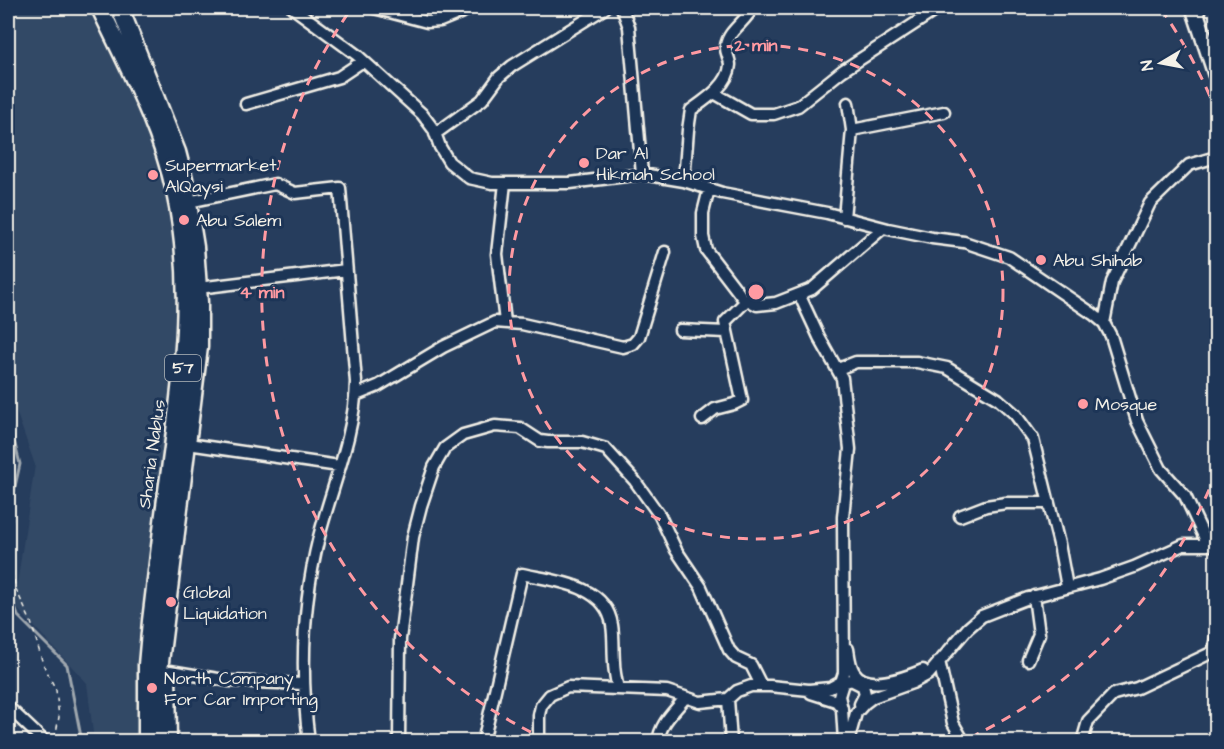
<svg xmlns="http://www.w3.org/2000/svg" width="1224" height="749" font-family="'Architects Daughter',sans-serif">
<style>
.built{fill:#334966}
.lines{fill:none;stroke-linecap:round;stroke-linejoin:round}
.stream{stroke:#9fa7ae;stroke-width:3}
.street-casing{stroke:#f4f1e8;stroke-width:15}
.secondary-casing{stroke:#f4f1e8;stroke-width:20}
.primary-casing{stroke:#f4f1e8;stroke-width:21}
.path{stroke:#f4f1e8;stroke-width:1.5;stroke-dasharray:4.5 4.5;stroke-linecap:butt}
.street{stroke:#1d3557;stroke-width:10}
.secondary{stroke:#1d3557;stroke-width:15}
.primary{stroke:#1d3557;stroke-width:16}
.ring{fill:none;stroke:#ff9aa2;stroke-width:3;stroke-dasharray:10 8}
.poi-dot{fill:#ff9aa2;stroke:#1d3557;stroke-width:2}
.labels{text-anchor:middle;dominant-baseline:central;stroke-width:6;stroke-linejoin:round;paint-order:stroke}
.shield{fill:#1d3557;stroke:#b4b9bc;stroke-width:1.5}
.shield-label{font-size:16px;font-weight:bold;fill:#f4f1e8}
.poi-label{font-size:18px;fill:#f4f1e8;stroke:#1d3557;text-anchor:start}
.street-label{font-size:18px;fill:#f4f1e8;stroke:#1d3557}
.centre{fill:#ff9aa2;stroke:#1d3557;stroke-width:3}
.ring-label{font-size:18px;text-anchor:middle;font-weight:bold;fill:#ff9aa2;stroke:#1d3557;stroke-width:6;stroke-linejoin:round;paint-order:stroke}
</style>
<rect width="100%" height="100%" fill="#263d5d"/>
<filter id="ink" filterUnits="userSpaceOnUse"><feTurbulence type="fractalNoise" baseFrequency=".0167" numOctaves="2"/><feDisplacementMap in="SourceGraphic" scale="12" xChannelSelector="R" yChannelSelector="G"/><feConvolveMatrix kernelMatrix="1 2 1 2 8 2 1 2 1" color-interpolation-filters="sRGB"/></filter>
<g filter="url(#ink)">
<path class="built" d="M8,8H101L182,218L161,741H94L87,683L14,605L35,465L8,388Z"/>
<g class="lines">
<path class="stream" d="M8,417L20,464L8,518
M8,587L18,616L67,665L82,742"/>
<defs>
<path id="street" d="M293,8L357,55L422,114L434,130L440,147L449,162L469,178L492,183H570L642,174L684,181L722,193L827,213L888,229L932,238L964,242L1009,257L1093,314L1104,323L1111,336L1137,421L1161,469L1185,496L1208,545
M374,8L427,22L440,21L472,8
M622,8L629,27L642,174
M714,93L751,114H774L798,106L842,71L939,8
M246,104L339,77L363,61
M852,130L944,112
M435,134L482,100L499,77L512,66L605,8
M684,181L688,130L691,110C705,100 729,85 730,65C730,59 725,52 726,46C728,30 747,21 752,8
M709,189L703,213V236L706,250L742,297L757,305L776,303L812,289L883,228
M188,202L275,184L295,193L340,188L356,382C355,434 332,486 319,537C302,605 300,672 309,742
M844,218L852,130L848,103
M198,288L346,270
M505,322L497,254L505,183
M1104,323L1112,282L1150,203L1189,165L1216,157
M680,330L726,332
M838,369L856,362H917L947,368L998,399L1015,414L1033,439L1059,544L1067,587
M356,395L378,386L443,347L495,322L522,324L623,347L633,344L639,337L665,252
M702,419L715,409L734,404L742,400L725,322L746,301
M188,444L339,466
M960,516L986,506L1006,503H1049
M848,649C849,656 850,666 854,672C867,693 906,677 923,670
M1028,660L1039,634L1034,596
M939,661L953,723L964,742
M811,693L836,701L842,708
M728,699L731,742
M8,707L45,742
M844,741L842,709L839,696L843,683L851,680L863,686L865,694L860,704
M171,742L170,671L230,681L304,684
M399,742L400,639L413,537L421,506L434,467L445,448L463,435L495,426L520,428L540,441L548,442H582L606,449L635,481L660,516L676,550L701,587L729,650L736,658L751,665L761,685
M483,742L522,574C554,581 606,584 612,625C614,637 613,649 614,662C614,671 616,680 618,689
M539,742V715L541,706L550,695L568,687L667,691L700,702L728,699L737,691L751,686H770L809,690L830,688L841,682L844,673L843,517L850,449L842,378L819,337L799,294
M658,742C660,723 674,712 685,698
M848,742L856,713L865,703L873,697L912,683L929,674L968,628L982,616L1028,598L1100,579L1134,567L1183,545H1216
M1082,742L1088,721L1114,694L1137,688L1213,652L1216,638"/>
<path id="secondary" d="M1194,8L1216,74"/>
<path id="primary" d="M100,8C128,67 161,127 175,192C196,288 182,381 169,477C162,525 157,573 151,621L147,665V742
M120,8L177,152L184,179L195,247L199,302V347L193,395L159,670V742"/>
</defs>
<use href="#street" class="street-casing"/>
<use href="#secondary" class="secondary-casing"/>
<use href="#primary" class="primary-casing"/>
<path class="path" d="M8,437L12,455V515L9,545L15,587L31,622L43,664L56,690L59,717L55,738"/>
<use href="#street" class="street"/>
<use href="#secondary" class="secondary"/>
<use href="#primary" class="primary"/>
</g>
</g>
<g class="ring">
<circle cx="756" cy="292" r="247"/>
<path d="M1216 473A494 494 0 0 1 965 740M547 740A494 494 0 0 1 351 9M1161 9A494 494 0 0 1 1216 111"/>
</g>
<g class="poi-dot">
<circle cx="584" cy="163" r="6"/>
<circle cx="153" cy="175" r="6"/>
<circle cx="184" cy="220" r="6"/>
<circle cx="1041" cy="260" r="6"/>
<circle cx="1083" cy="404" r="6"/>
<circle cx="171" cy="602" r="6"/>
<circle cx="152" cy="688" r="6"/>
</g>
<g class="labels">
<rect class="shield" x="165" y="355" width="36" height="26" rx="4.5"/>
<g class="shield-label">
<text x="183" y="368">57</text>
</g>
<g class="poi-label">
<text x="596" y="153">Dar Al<tspan x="596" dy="21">Hikmah School</tspan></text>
<text x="165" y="165">Supermarket<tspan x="165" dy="21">AlQaysi</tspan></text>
<text x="196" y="220">Abu Salem</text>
<text x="1053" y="260">Abu Shihab</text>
<text x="1095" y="404">Mosque</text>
<text x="183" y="592">Global<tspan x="183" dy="21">Liquidation</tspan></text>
<text x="164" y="678">North Company<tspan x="164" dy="21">For Car Importing</tspan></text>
</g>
<g class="street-label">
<text transform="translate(152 454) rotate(-82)">Sharia Nablus</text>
</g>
</g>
<circle cx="756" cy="292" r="9" class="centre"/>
<g class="ring-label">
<text x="756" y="51">2 min</text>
<text x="262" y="298">4 min</text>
</g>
<rect width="1224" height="749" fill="none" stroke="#1d3557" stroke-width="30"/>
<rect x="15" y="15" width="1194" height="719" fill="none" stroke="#f4f1e8" stroke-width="2" filter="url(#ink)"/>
<g transform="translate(1161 63) rotate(260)" stroke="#1d3557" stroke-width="4.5" paint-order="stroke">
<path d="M0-4.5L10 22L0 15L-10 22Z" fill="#f4f1e8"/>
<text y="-9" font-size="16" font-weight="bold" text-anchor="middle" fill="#f4f1e8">N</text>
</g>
</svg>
